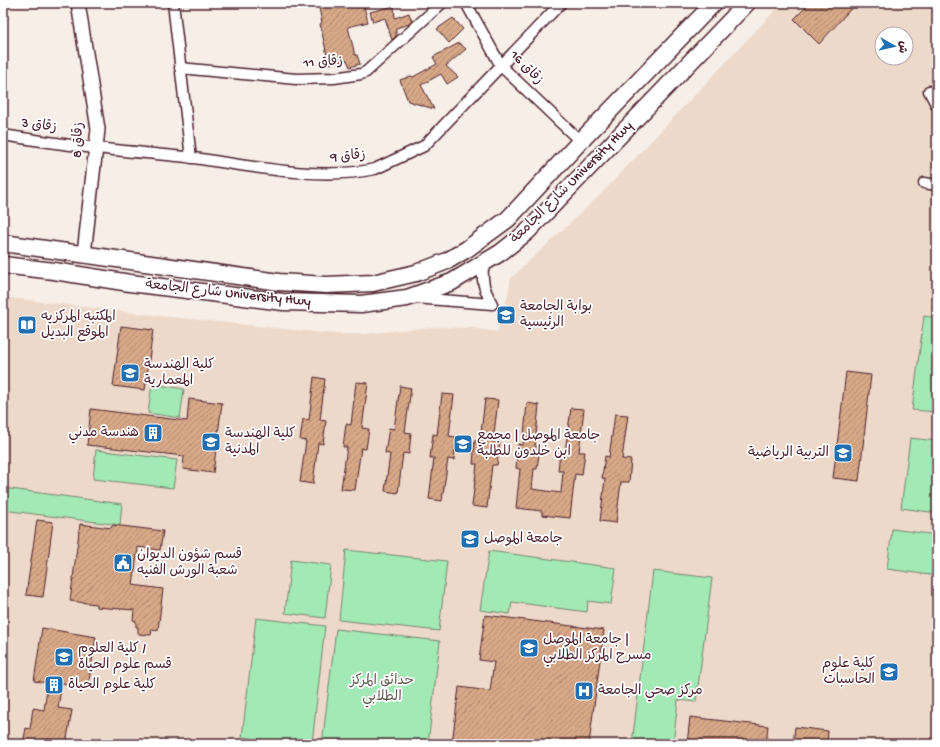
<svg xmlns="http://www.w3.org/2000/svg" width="940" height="747" font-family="'Gochi Hand','Playpen Sans Arabic',sans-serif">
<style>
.built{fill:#edd9ca;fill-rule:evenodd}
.green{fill:#a3e9b5;stroke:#768470}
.building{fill:url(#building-hatch);stroke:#4a1f2b}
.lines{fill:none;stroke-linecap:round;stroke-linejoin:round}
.minor-casing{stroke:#4a1f2b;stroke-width:13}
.tertiary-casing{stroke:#4a1f2b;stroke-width:16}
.primary-casing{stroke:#4a1f2b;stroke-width:19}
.minor{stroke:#fff;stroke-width:10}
.tertiary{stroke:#fff;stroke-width:13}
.primary{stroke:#fff;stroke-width:16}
.labels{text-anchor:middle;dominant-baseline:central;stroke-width:3.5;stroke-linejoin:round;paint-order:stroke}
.street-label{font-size:14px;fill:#4a1f2b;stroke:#fff}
.poi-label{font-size:14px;fill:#4a1f2b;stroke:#fff;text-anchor:start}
.park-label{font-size:14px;fill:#655c54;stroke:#fff}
</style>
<defs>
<pattern id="building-hatch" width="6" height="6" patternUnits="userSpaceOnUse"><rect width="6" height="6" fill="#d7a988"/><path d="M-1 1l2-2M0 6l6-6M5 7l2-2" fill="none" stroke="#b0896f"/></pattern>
</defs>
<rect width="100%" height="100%" fill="#f7eee7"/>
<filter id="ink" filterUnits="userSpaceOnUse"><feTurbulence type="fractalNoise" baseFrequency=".025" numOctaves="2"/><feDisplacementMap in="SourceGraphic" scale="8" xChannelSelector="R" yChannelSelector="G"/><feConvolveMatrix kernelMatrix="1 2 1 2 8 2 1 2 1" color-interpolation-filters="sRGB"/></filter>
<g filter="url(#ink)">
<path class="built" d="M782,3H937V744H3V297L143,314L333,334H363L432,327L473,328L497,332L508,295L511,278L599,196ZM882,34H906V58H882Z"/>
<path class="green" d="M924,316L937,318V412L912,410Z
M152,384L184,389L180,418L148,413Z
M910,438L937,441V513L901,508Z
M96,450L177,460L173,488L93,479Z
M3,488L122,504L120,525L3,510Z
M892,529L937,535V576L887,569Z
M346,550L447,561L439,631L339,620Z
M489,551L616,568L611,604L588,601L587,612L512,602L510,614L480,610Z
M291,560L331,565L325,618L285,613Z
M653,571L712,578L696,702L678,700L673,744H632Z
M256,618L325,626L312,744H300L242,737Z
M336,629L440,641L428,744H322Z"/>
<path class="building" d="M318,3H333V6L343,3H363L368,22L348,27L355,55H357L360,64L350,67L347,60L329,64L320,24L322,23Z
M810,3H856L819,44L794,19Z
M394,6L395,18L409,13L412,22L409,24L396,28V36L392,40L385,18L373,22L370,12Z
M453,18L463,29L449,43L437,29Z
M459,43L466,49L446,66L458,77L447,84L441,74L421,85L434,109L408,101L400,80L411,76L413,77L437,64L433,57Z
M121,326L153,330L145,390L113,386Z
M846,372L871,375L859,481L833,478Z
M314,377L325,379L320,420L326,421L323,444L318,443L313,484L300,482L306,441L300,440L303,419L309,420Z
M356,382L368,383L362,428L369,429L366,449L361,448L355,490L341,489L347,447H343L346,424L351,425Z
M400,386L411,388L405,432L411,433L409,454L403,453L398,493L385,491L390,454L385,453L389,428L394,429Z
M442,394L454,395L449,436L456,437L454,460L448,459L442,501L429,499L434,458H430L433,434L437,435Z
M189,399L222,403L213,473L183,469L184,456L87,445L91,409L187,421Z
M485,399L498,400L493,442H500L497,465H492L487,508L472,506L477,464H473L475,440L480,441Z
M527,403L539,405L535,446L540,447L537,469H534L532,489L561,493L563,471H558L560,451L565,452L571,408L584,409L579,452H585L582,475L575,474L570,518L542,515V511L516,508L520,469L516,468L518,444L523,445Z
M615,414L628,415L622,459L631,460L629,482H621L616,523L600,521L605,479L602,478L605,456L609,457Z
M37,520L53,522L43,597L26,595Z
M80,524L111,528L113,525L163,531L160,550L138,547L133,585L163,589L158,630L152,629L151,635L138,634V627H136V621L133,620L134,610L96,607V604L70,601Z
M485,615L604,630L589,744H549L523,741V744H452L459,687L490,691L494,662L479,660Z
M42,628L96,637L88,687L62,683L58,708L72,710L66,744H23L26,728L30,729L33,708L44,710L48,683L34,681Z
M690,717L768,726L766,744H687Z
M795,727L828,731L827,744H793Z"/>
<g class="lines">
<defs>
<path id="minor" d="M173,3L191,158
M466,3L501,66L580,141
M180,68L296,79L334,78L361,74L366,72L442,3
M929,91L937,106
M3,135C34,140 65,145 97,148C129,152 161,154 194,158C250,166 319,181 375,169L424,146L561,3
M924,183L937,185
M483,263C482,282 483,287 492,304
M415,298L492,304"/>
<path id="tertiary" d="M78,3L98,129L84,254"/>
<path id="primary" d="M3,243L279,282L326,285L373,283L416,273L447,261L467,249L508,219L575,147L714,3
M3,265L54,271L130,283L283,302L361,304L407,298L452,282L500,253L527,232L747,3"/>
</defs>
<use href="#minor" class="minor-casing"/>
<use href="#tertiary" class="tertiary-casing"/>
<use href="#primary" class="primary-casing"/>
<use href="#minor" class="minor"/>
<use href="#tertiary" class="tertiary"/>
<use href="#primary" class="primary"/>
</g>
</g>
<defs>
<symbol id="university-square" viewBox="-11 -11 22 22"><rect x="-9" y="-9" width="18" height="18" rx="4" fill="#1f6fb2" stroke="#fff"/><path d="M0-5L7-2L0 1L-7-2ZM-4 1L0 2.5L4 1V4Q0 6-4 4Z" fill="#fff"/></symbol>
<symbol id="library-square" viewBox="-11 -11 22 22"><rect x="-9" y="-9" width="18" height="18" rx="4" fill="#1f6fb2" stroke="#fff"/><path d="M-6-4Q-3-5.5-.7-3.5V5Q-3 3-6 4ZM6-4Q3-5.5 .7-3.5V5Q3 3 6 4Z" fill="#fff"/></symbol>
<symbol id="building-square" viewBox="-11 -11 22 22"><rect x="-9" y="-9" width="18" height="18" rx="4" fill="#1f6fb2" stroke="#fff"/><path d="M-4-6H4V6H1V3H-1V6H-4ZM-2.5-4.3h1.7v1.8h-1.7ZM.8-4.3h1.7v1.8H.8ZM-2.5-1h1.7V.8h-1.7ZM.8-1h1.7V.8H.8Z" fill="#fff"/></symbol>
<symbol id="civic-square" viewBox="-11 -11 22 22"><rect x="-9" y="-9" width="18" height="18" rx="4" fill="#1f6fb2" stroke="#fff"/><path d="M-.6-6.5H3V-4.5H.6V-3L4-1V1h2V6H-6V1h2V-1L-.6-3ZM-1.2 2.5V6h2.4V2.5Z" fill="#fff"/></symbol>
<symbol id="hospital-square" viewBox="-11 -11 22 22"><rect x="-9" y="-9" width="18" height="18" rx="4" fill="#1f6fb2" stroke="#fff"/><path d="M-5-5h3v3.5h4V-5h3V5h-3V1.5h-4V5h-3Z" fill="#fff"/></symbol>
</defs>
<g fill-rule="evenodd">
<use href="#university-square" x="495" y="304" width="22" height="22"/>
<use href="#library-square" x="16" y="314" width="22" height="22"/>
<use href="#university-square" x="119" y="362" width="22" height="22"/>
<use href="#building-square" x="142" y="422" width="22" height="22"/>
<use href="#university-square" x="200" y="431" width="22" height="22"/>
<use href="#university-square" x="452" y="433" width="22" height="22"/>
<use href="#university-square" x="832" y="442" width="22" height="22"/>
<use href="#university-square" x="459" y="528" width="22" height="22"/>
<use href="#civic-square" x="112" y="552" width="22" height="22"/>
<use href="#university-square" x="518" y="637" width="22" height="22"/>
<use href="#university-square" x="53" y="646" width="22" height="22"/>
<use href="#university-square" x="878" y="661" width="22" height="22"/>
<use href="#building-square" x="43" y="674" width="22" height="22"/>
<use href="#hospital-square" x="573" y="680" width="22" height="22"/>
</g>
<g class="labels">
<g class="street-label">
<text transform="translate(323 63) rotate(-4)">زقاق 11</text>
<text transform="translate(526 68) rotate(46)">زقاق 16</text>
<text transform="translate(39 126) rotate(8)">زقاق 3</text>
<text transform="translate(79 140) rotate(-88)">زقاق 8</text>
<text transform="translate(348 157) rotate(-5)">زقاق 9</text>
<text transform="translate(572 183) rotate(-45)">شارع الجامعة University Hwy</text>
<text transform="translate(228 294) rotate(6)">شارع الجامعة University Hwy</text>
</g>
<g class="poi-label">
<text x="520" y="307">بوابة الجامعة<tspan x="520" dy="16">الرئيسية</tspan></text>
<text x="41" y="317">المكتبه المركزيه<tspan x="41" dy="16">الموقع البديل</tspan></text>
<text x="144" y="365">كلية الهندسة<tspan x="144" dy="16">المعمارية</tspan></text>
<text x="139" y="433" text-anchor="end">هندسة مدني</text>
<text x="225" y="434">كلية الهندسة<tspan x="225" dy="16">المدنية</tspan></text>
<text x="477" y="436">جامعة الموصل | مجمع<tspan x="477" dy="16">ابن خلدون للطلبة</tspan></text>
<text x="829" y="453" text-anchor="end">التربية الرياضية</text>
<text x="484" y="539">جامعة الموصل</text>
<text x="137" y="555">قسم شؤون الديوان<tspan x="137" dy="16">شعبة الورش الفنيه</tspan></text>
<text x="543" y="640">جامعة الموصل |<tspan x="543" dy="16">مسرح المركز الطلابي</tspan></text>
<text x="78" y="649">كلية العلوم /<tspan x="78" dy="16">قسم علوم الحياة</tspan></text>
<text x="875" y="664" text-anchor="end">كلية علوم<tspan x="875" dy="16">الحاسبات</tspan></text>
<text x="68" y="685">كلية علوم الحياة</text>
<text x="598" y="691">مركز صحي الجامعة</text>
</g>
<g class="park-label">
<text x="382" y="681">حدائق المركز<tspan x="382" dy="16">الطلابي</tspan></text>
</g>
</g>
<rect width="940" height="747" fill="none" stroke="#fff" stroke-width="16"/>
<rect x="8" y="8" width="924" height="731" fill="none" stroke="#4a1f2b" stroke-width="1.5" filter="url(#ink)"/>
<g transform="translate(894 46) rotate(98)"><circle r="19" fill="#ffffff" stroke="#b7a5aa"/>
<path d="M0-3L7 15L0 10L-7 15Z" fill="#1f6fb2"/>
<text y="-6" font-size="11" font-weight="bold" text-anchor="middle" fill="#4a1f2b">ش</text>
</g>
</svg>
